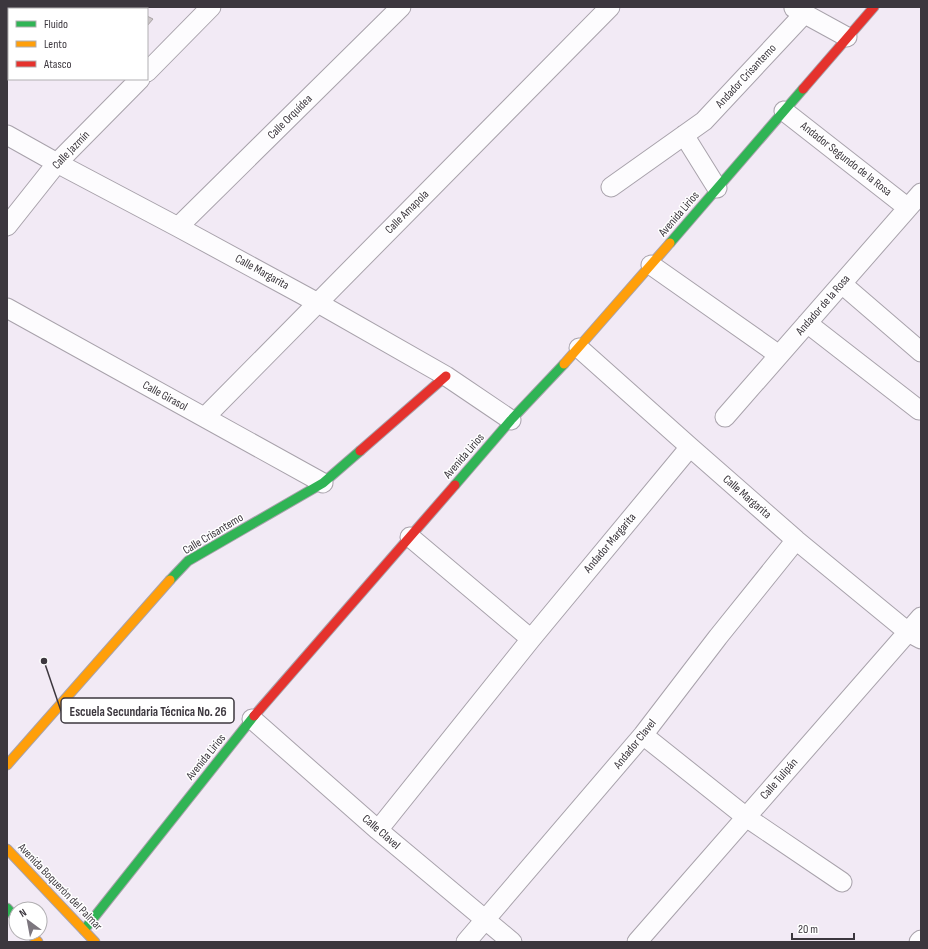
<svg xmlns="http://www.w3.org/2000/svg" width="928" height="949" font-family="'Sofia Sans Condensed',sans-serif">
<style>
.building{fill:#cdc6c8;stroke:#aaa4a6}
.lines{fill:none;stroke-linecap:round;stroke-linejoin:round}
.street-casing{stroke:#a8a2ab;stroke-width:21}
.fast-casing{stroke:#a8a2ab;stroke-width:11}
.slow-casing{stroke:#a8a2ab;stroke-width:11}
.jam-casing{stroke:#a8a2ab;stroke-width:11}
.street{stroke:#fdfcfe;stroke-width:19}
.fast{stroke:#30b455;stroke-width:9}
.slow{stroke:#ff9f0a;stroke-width:9}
.jam{stroke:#e5322d;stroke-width:9}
.labels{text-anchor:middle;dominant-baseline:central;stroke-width:3;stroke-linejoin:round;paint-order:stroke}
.street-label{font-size:12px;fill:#3c373e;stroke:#fff}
.leader{fill:none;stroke:#3c373e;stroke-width:1.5}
.callout-dot{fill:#3c373e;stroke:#fff;stroke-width:1.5}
.callout{fill:#fff;stroke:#3c373e;stroke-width:1.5}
.callout-label{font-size:13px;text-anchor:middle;font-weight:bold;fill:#3c373e}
</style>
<rect width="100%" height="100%" fill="#f2eaf5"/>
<path class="building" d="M25,7H47L49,9H27Z
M54,7H69L70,9H55Z
M94,7H109L107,9H96Z
M115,7H132L136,9H114Z
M147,16L153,19L147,26Z
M7,32L9,34V53L7,52Z"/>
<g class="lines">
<defs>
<path id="street" d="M794,8L847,37
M147,72L211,7
M784,111L908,208
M7,135L57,163L178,227L318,303L446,376L511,420
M684,135L717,188
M611,187L704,121L804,14
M7,226L57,163L140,79
M178,227L401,7
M651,265L779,355
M842,284L921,352
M7,308L323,483
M807,323L919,410
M579,348L690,447L796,540L908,632L921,639
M205,417L610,7
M725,417L921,193
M410,537L531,639
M252,719L378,830L512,942
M643,735L746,817L842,882
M378,830L531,639L690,447
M466,942L643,735L718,637L796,540
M637,942L921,617
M919,942L921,940"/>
<path id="fast" d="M670,243L803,89
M455,485L511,420L564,364
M170,580L188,561L323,483L360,451
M7,908L16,918
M84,930L254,716"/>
<path id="slow" d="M564,364L670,243
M7,765L170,580
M7,849L95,942
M30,933L38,942"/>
<path id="jam" d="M803,89L874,7
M360,451L446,376
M254,716L455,485"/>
</defs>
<use href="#street" class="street-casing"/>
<use href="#fast" class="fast-casing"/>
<use href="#slow" class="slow-casing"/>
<use href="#jam" class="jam-casing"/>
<use href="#street" class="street"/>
<use href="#fast" class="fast"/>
<use href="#slow" class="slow"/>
<use href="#jam" class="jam"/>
</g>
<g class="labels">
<g class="street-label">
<text transform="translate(746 76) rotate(-47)">Andador Crisantemo</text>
<text transform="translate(290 117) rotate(-45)">Calle Orquídea</text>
<text transform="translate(71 150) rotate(-46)">Calle Jazmín</text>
<text transform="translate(846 159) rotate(38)">Andador Segundo de la Rosa</text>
<text transform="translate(407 212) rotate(-45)">Calle Amapola</text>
<text transform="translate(679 214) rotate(-49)">Avenida Lirios</text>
<text transform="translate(262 272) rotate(29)">Calle Margarita</text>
<text transform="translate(823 305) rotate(-49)">Andador de la Rosa</text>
<text transform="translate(165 396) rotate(29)">Calle Girasol</text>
<text transform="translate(464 456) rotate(-49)">Avenida Lirios</text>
<text transform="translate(747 497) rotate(41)">Calle Margarita</text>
<text transform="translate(213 534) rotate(-31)">Calle Crisantemo</text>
<text transform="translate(610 543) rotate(-50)">Andador Margarita</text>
<text transform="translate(635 744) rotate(-51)">Andador Clavel</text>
<text transform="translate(206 757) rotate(-51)">Avenida Lirios</text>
<text transform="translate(779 779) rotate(-49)">Calle Tulipán</text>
<text transform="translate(381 832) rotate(41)">Calle Clavel</text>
<text transform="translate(60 887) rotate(46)">Avenida Boquerón del Palmar</text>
</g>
</g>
<path class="leader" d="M44 661L61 711"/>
<circle class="callout-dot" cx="44" cy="661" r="4"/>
<rect class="callout" x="61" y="698" width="173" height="25" rx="4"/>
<g class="callout-label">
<text x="148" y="716">Escuela Secundaria Técnica No. 26</text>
</g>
<rect width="928" height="949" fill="none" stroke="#3c373e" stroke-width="16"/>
<rect x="8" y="8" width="140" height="72" fill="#ffffff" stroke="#b1afb2"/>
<rect x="16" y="21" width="20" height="6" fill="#30b455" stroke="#b1afb2"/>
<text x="44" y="28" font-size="12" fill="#3c373e">Fluido</text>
<rect x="16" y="41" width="20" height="6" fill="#ff9f0a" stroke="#b1afb2"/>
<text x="44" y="48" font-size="12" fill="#3c373e">Lento</text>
<rect x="16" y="61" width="20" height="6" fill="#e5322d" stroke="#b1afb2"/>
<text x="44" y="68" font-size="12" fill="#3c373e">Atasco</text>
<g transform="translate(28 921) rotate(328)"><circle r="19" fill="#ffffff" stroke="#b1afb2"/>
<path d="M0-3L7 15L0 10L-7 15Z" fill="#7c767e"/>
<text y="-6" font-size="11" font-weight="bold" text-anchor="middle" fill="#3c373e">N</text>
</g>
<path d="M792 933v6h62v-6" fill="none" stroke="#3c373e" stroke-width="2"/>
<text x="798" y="933" font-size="12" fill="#3c373e" stroke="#ffffff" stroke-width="3" paint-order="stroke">20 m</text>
</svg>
